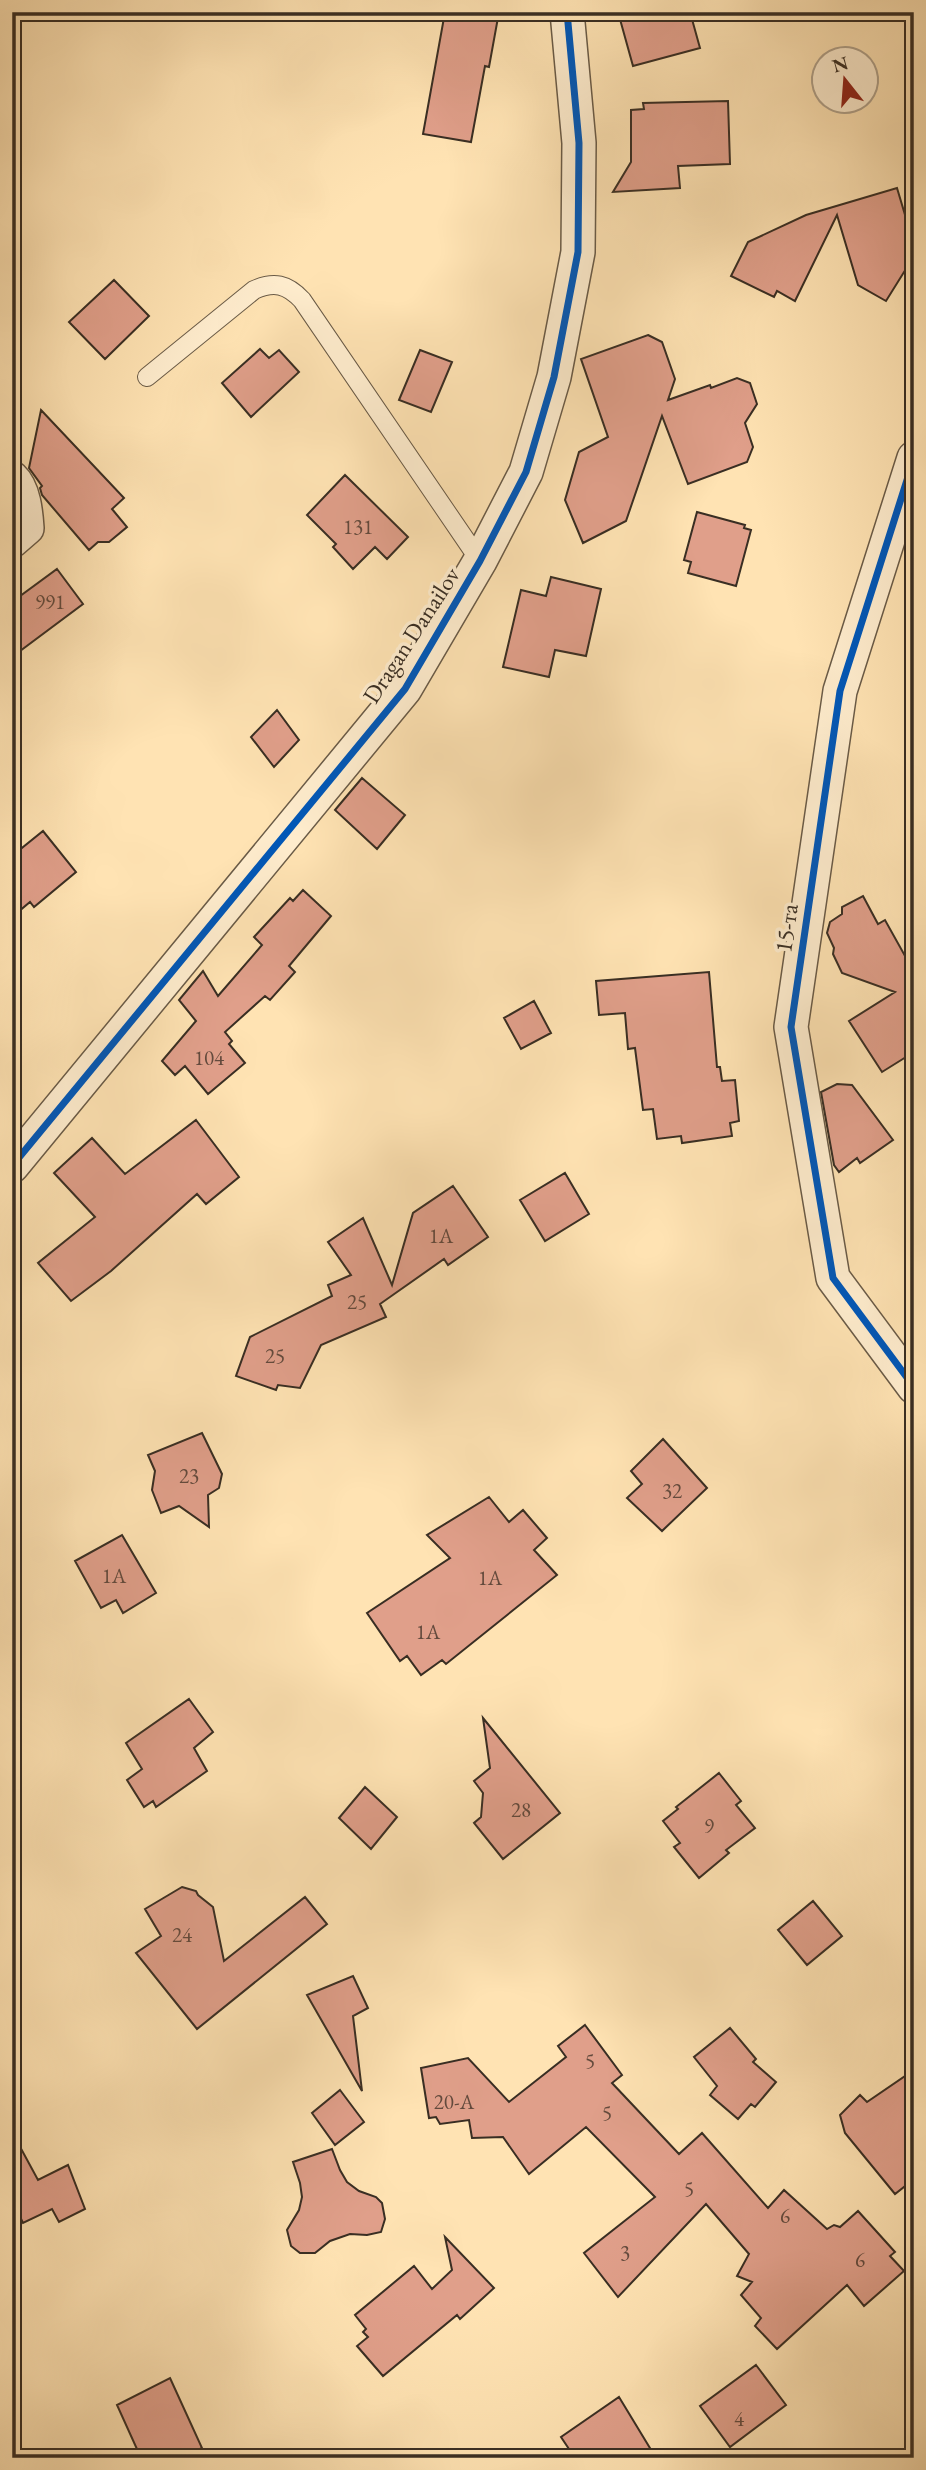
<svg xmlns="http://www.w3.org/2000/svg" width="926" height="2470" font-family="'EB Garamond',serif">
<style>
.building{fill:#e09f8a;stroke:#392e23;stroke-width:2}
.lines{fill:none;stroke-linecap:round;stroke-linejoin:round}
.lane-casing{stroke:#6a5b47;stroke-width:20}
.street-casing{stroke:#6a5b47;stroke-width:36}
.lane{stroke:#ffedce;stroke-width:18}
.street{stroke:#ffedce;stroke-width:33}
.cycleway-casing{stroke:#ffedce;stroke-width:11}
.cycleway{stroke:#0057b8;stroke-width:7}
.labels{text-anchor:middle;dominant-baseline:central;stroke-width:7;stroke-linejoin:round;paint-order:stroke}
.number-label{font-size:21px;fill:#634a3d}
.street-label{font-size:24px;fill:#392e23;stroke:#ffedce}
</style>
<rect width="100%" height="100%" fill="#ffe3b3"/>
<filter id="stains"><feTurbulence type="fractalNoise" baseFrequency=".00286" numOctaves="4"/><feColorMatrix values="0 0 0 0 .2 0 0 0 0 .09 0 0 0 0 .02 0 0 0 .5 -.17"/></filter>
<radialGradient id="worn" r=".72"><stop offset=".6" stop-color="#630" stop-opacity="0"/><stop offset="1" stop-color="#630" stop-opacity=".3"/></radialGradient>
<path class="building" d="M445,12H499L489,67L485,66L471,142L423,134Z
M618,12H690L700,48L633,66Z
M728,101L730,164L678,166L680,188L613,192L631,162V110L644,109L643,103Z
M897,188L914,245V256L886,301L858,285L837,215L795,301L777,291L774,297L731,276L748,242L806,215Z
M114,280L149,316L105,359L69,322Z
M648,335L662,342L675,379L668,400L710,385L711,388L737,378L750,383L757,404L745,423L753,447L747,462L688,484L662,416L626,521L583,543L565,500L579,452L608,437L581,359Z
M260,349L269,358L279,350L299,372L251,417L222,383Z
M420,350L452,362L431,412L399,400Z
M41,410L124,498L112,509L127,527L109,542H98L89,550L42,495L40,488L42,486L29,468Z
M345,475L408,537L387,559L375,547L353,569L333,547L336,544L307,515Z
M697,512L745,525L744,528L751,530L736,586L688,573L691,562L684,560Z
M57,569L83,604L12,657V602Z
M551,577L601,589L586,656L555,650L549,677L503,667L521,590L546,596Z
M277,710L299,740L274,767L251,737Z
M362,778L405,815L377,849L335,810Z
M43,831L76,872L34,907L30,902L12,917V856Z
M303,890L331,916L289,966L295,972L270,1000L265,996L225,1032L232,1041L229,1044L245,1063L208,1094L185,1066L175,1075L162,1061L196,1021L179,1000L203,971L218,996L262,945L254,937L290,898L293,901Z
M863,896L878,924L885,920L914,972V1052L882,1072L849,1021L895,992L842,973L833,954L834,948L827,933L830,922L842,914V907Z
M709,972L717,1067H720L722,1081L735,1080L739,1121L730,1123L732,1136L682,1143L681,1136L657,1139L653,1109L643,1110L635,1048L628,1049L625,1013L599,1015L596,981Z
M534,1001L551,1033L521,1049L504,1018Z
M837,1084L852,1085L893,1140L860,1163L857,1158L839,1172L834,1165L821,1092Z
M196,1120L239,1177L206,1204L197,1194L111,1271L71,1301L38,1263L95,1217L54,1173L92,1138L125,1174Z
M565,1173L589,1214L545,1241L520,1200Z
M453,1186L488,1237L448,1265L444,1259L380,1304L386,1317L321,1345L300,1388L278,1385L276,1390L236,1376L250,1337L332,1296L328,1285L351,1275L328,1242L363,1218L392,1285L413,1213Z
M202,1433L222,1474L219,1488L208,1495L209,1527L179,1506L161,1513L152,1490L155,1471L148,1455Z
M663,1439L707,1488L662,1531L627,1498L642,1484L631,1471Z
M489,1497L509,1522L523,1510L547,1538L534,1550L557,1575L446,1664L442,1660L421,1675L407,1656L400,1661L367,1613L450,1558L427,1535Z
M122,1535L156,1593L123,1613L116,1600L101,1608L75,1561Z
M189,1699L213,1732L194,1748L207,1771L156,1807L153,1801L144,1807L127,1780L142,1769L126,1743Z
M483,1718L560,1813L503,1859L474,1823L481,1817L483,1793L474,1781L490,1768Z
M719,1773L741,1801L736,1805L755,1828L726,1850L729,1853L699,1878L674,1847L680,1843L663,1821L678,1809L676,1807Z
M365,1787L397,1817L371,1849L339,1818Z
M182,1887L196,1891L198,1895L213,1907L224,1961L305,1897L327,1924L197,2029L136,1953L161,1936L145,1909Z
M813,1901L842,1936L807,1965L778,1930Z
M353,1976L368,2008L353,2016L362,2091L307,1995Z
M585,2025L622,2075L612,2083L679,2154L702,2133L768,2208L784,2190L827,2229L834,2225L840,2227L858,2211L895,2252L890,2256L904,2271L864,2306L847,2285L777,2349L755,2326L761,2318L741,2295L752,2282L737,2276L749,2254L706,2204L618,2297L584,2253L655,2197L586,2127L529,2174L503,2137L472,2138L469,2120L440,2124L436,2117L429,2118L421,2068L468,2058L509,2102L566,2057L558,2046Z
M730,2028L756,2059L753,2062L776,2082L755,2107L751,2104L738,2119L710,2095L717,2086L694,2057Z
M914,2070V2179L895,2194L845,2133L840,2115L860,2095L867,2102Z
M340,2090L364,2122L335,2145L312,2113Z
M12,2132L38,2180L68,2165L85,2209L59,2222L52,2209L23,2223L12,2200Z
M332,2149L340,2170L347,2182L359,2191L376,2197L382,2203L385,2219L381,2232L367,2235L350,2234L330,2241L315,2253H300L291,2246L287,2230L299,2210L302,2197L300,2183L293,2162Z
M445,2237L494,2288L460,2319L457,2315L383,2376L357,2346L368,2337L363,2332L366,2329L355,2315L414,2266L432,2289L452,2270Z
M756,2365L786,2405L730,2447L700,2406Z
M170,2378L202,2448L182,2458H141L117,2405Z
M619,2397L656,2458H575L561,2437Z"/>
<g class="lines">
<defs>
<path id="lane" d="M147,377L254,290C274,281 287,284 302,300L480,561"/>
<path id="street" d="M914,458L840,691L791,1027L833,1278L914,1387
M12,478C24,489 26,513 27,528L12,541
M12,1166L405,689L480,561L526,472L554,377L578,252L579,143L567,12"/>
</defs>
<use href="#lane" class="lane-casing"/>
<use href="#street" class="street-casing"/>
<use href="#lane" class="lane"/>
<use href="#street" class="street"/>
<defs>
<path id="cycleway" d="M914,458L840,691L791,1027L833,1278L914,1387
M12,1166L405,689L480,561L526,472L554,377L578,252L579,143L567,12"/>
</defs>
<use href="#cycleway" class="cycleway-casing"/>
<use href="#cycleway" class="cycleway"/>
</g>
<g class="labels">
<g class="number-label">
<text x="358" y="526">131</text>
<text x="50" y="601">991</text>
<text x="209" y="1057">104</text>
<text x="441" y="1235">1А</text>
<text x="357" y="1301">25</text>
<text x="275" y="1355">25</text>
<text x="189" y="1475">23</text>
<text x="672" y="1490">32</text>
<text x="114" y="1575">1А</text>
<text x="490" y="1577">1А</text>
<text x="428" y="1631">1А</text>
<text x="521" y="1809">28</text>
<text x="709" y="1825">9</text>
<text x="182" y="1934">24</text>
<text x="590" y="2060">5</text>
<text x="454" y="2101">20-А</text>
<text x="607" y="2112">5</text>
<text x="689" y="2188">5</text>
<text x="785" y="2215">6</text>
<text x="625" y="2252">3</text>
<text x="860" y="2259">6</text>
<text x="739" y="2418">4</text>
</g>
<g class="street-label">
<text transform="translate(411 635) rotate(-57)">Dragan Danailov</text>
<text transform="translate(786 928) rotate(-82)">15-та</text>
</g>
</g>
<rect width="926" height="2470" fill="none" stroke="#ffe3b3" stroke-width="42"/>
<rect x="14" y="14" width="898" height="2442" fill="none" stroke="#392e23" stroke-width="3.5"/>
<rect x="21" y="21" width="884" height="2428" fill="none" stroke="#392e23" stroke-width="2"/>
<g transform="translate(845 80) rotate(343)"><circle r="33" fill="#ffedce" stroke="#b0a18a" stroke-width="2"/>
<path d="M0-5L12 26L0 18L-12 26Z" fill="#8f2418"/>
<text y="-10" font-size="19" font-weight="bold" text-anchor="middle" fill="#392e23">N</text>
</g>
<rect width="100%" height="100%" filter="url(#stains)"/>
<rect width="100%" height="100%" fill="url(#worn)"/>
</svg>
